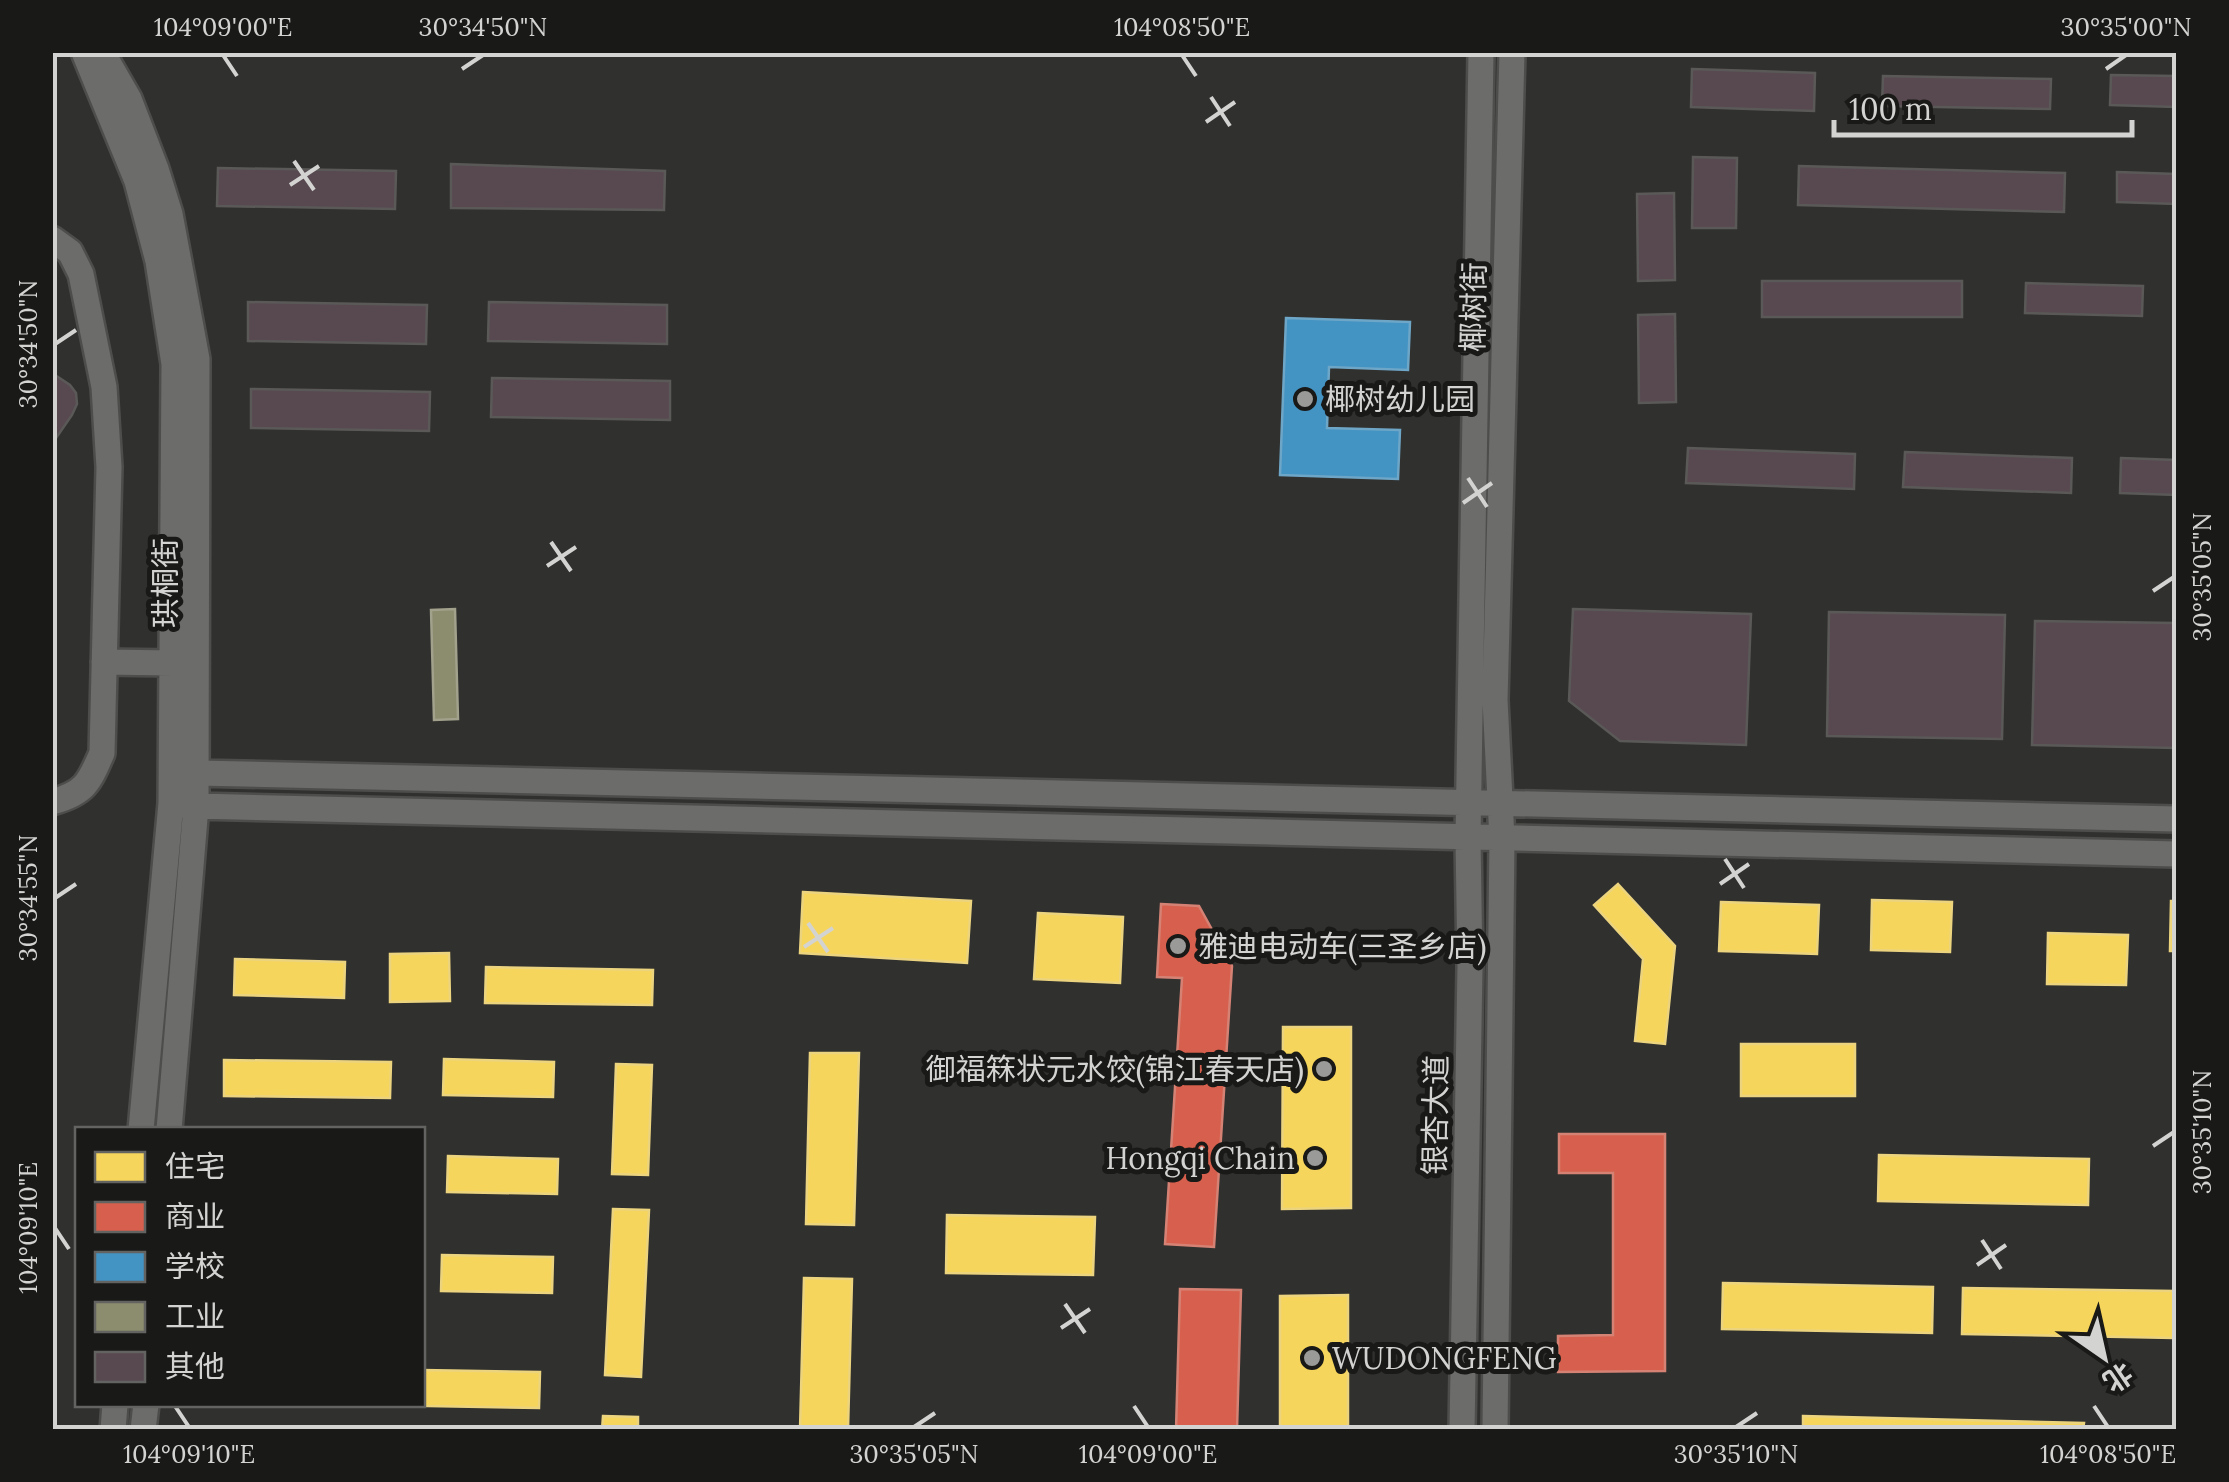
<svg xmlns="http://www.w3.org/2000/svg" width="2229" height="1482" font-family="Lora,'Noto Sans SC',serif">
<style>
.homes{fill:#f6d55c;stroke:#ecd47f;stroke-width:2.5}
.shops{fill:#d6604d;stroke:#d58275;stroke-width:2.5}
.schools{fill:#4393c3;stroke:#6ea6c7;stroke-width:2.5}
.industry{fill:#8c8c6e;stroke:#a1a18c;stroke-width:2.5}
.building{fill:#584951;stroke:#5a5958;stroke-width:2.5}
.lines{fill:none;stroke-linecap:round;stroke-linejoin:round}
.minor-casing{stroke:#4d4d4b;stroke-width:30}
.minor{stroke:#6c6c6a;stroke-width:25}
.ticks{fill:none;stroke:#d3d3d1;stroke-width:4}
.poi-dot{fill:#9a9a98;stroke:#191917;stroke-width:4}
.labels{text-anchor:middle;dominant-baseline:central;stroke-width:10;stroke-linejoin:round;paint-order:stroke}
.street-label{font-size:30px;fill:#d3d3d1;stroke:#191917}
.poi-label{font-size:30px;fill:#d3d3d1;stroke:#191917;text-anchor:start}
.neatline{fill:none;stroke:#d3d3d1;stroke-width:4}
.ticks-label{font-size:25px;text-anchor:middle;fill:#d3d3d1}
</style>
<rect width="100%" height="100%" fill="#30302e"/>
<path class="homes" d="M1618,884L1675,946L1665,1044L1635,1041L1643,959L1594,905Z
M803,892L971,901L967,963L800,953Z
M1872,900L1952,902L1950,952L1871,950Z
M2171,901H2176V951H2170Z
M1721,902L1819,905L1817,954L1719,951Z
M1038,913L1123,917L1120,983L1034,979Z
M2048,933L2128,935L2126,985L2047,984Z
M449,953L450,1001L390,1002V954Z
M235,959L345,962L344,998L234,995Z
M486,967L653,970L652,1005L485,1003Z
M1283,1027H1351V1208L1282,1209Z
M1741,1044H1855V1096H1741Z
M810,1053H859L854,1225L806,1224Z
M444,1059L554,1062L553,1097L443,1095Z
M224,1060L391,1062L390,1098L224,1096Z
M616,1064L652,1065L648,1175L612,1174Z
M1879,1155L2089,1159L2088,1205L1878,1201Z
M448,1156L558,1159L557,1194L447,1192Z
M613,1209L649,1210L641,1377L605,1375Z
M947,1215L1095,1217L1093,1275L946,1273Z
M442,1255L553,1257L552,1293L441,1291Z
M804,1278L852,1279L848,1430H800Z
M1723,1283L1933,1287L1932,1333L1722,1329Z
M1963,1288L2174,1291L2173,1338L1962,1334Z
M1348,1295V1430H1280V1296Z
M422,1370L540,1372L539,1408L372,1405L422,1404Z
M603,1416L638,1417V1430H602Z
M1803,1416L2084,1423L2083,1430H1803Z"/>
<path class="shops" d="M1161,904L1199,906L1232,966L1214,1247L1165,1244L1182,978L1157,977Z
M1559,1134H1665V1371L1558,1372V1336L1613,1335V1173H1559Z
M1180,1289L1241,1290L1237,1430H1176Z"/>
<path class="schools" d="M1286,318L1410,322L1408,370L1329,367L1327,428L1400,430L1398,479L1280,475Z"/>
<path class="industry" d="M455,609L458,719L434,720L431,610Z"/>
<path class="building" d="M1692,69L1815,73L1814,111L1691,107Z
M2111,75L2176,76V107L2110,105Z
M1883,76L2051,79L2050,109L1882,106Z
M1693,157L1737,158L1736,228H1692Z
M451,164L665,171L664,210L451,208Z
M1799,166L2065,173L2064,212L1798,205Z
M218,168L396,171L395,209L217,206Z
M2117,172L2176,174V204L2117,202Z
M1674,193L1675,280L1638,281L1637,194Z
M1762,281H1962V317H1762Z
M2026,283L2143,286L2142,316L2025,313Z
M248,302L427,305L426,344L248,341Z
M489,302L667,305V344L488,341Z
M1675,314L1676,402L1639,403L1638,315Z
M52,373L70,385L76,393L77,404L72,415L52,444Z
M492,378L670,381V420L491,417Z
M251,389L430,392L429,431L251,428Z
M1688,448L1855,454L1854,489L1686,483Z
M1905,452L2072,458L2071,493L1903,487Z
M2121,458L2176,460V495L2120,493Z
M1573,609L1751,614L1746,745L1620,741L1569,701Z
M1829,612L2005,615L2002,739L1827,736Z
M2035,621L2176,623V748L2032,745Z"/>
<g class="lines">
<defs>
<path id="minor" d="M84,52L137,181L158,261L174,364L171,803L141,1130
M102,52L129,99L156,169L170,214L197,359L196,806L169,1130
M52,239L70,252L81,274L104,387L109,467L102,753C89,783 85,793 52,802
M104,662L173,663
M172,770L197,773L2176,819
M171,803L196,806L2176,854
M113,1430L115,1404
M143,1430L146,1404
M1462,1430L1470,967L1468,838L1481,52
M1495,1430L1502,839L1495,700L1512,52"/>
</defs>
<use href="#minor" class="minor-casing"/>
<use href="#minor" class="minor"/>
</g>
<path class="ticks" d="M223,55L237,76M1182,55L1196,76M462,69L483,55M2106,69L2126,55M1211,97L1230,126M1206,122L1235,102M294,161L314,190M290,185L319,166M55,344L76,330M1468,478L1487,507M1463,503L1492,483M551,542L571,571M547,566L576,547M2153,591L2174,577M1725,859L1744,888M1720,884L1749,864M55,898L76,884M808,923L828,952M804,947L833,928M2153,1146L2174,1132M55,1228L69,1249M1982,1240L2001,1269M1977,1265L2006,1245M1065,1304L1085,1333M1061,1328L1090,1309M175,1406L189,1427M1134,1406L1148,1427M2094,1406L2108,1427M914,1427L935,1413M1736,1427L1757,1413"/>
<g class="poi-dot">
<circle cx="1305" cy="399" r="10"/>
<circle cx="1178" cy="946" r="10"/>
<circle cx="1324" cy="1069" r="10"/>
<circle cx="1315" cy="1158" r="10"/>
<circle cx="1312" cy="1358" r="10"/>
</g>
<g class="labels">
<g class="street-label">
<text transform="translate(1473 307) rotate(-89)">椰树街</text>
<text transform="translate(165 583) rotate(-90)">珙桐街</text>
<text transform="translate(1435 1115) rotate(-89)">银杏大道</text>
</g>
<g class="poi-label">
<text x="1325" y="399">椰树幼儿园</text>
<text x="1198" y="946">雅迪电动车(三圣乡店)</text>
<text x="1304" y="1069" text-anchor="end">御福箖状元水饺(锦江春天店)</text>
<text x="1295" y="1158" text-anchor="end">Hongqi Chain</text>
<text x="1332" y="1358">WUDONGFENG</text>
</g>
</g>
<rect width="2229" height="1482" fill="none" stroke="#191917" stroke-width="110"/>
<rect x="75" y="1127" width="350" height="280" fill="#191917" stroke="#636361" stroke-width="2.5"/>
<rect x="95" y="1152" width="50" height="30" fill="#f6d55c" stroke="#636361" stroke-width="2.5"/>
<text x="165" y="1177" font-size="30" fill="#d3d3d1">住宅</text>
<rect x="95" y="1202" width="50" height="30" fill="#d6604d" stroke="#636361" stroke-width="2.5"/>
<text x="165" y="1227" font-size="30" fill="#d3d3d1">商业</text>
<rect x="95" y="1252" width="50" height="30" fill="#4393c3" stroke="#636361" stroke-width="2.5"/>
<text x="165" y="1277" font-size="30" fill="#d3d3d1">学校</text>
<rect x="95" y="1302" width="50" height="30" fill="#8c8c6e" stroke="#636361" stroke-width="2.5"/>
<text x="165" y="1327" font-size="30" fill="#d3d3d1">工业</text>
<rect x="95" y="1352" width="50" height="30" fill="#584951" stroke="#636361" stroke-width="2.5"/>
<text x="165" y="1377" font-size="30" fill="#d3d3d1">其他</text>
<g transform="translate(2104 1357) rotate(146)" stroke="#191917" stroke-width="8" paint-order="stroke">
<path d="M0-8L18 38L0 25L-18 38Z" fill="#d3d3d1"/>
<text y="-15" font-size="28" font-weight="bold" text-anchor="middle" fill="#d3d3d1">北</text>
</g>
<path d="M1834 120v15h298v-15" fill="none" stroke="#d3d3d1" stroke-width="5"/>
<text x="1849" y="120" font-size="30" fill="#d3d3d1" stroke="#191917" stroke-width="8" paint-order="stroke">100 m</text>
<rect x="55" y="55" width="2119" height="1372" class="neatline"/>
<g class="ticks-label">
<text x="223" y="36">104°09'00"E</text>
<text x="483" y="36">30°34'50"N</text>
<text x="1182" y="36">104°08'50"E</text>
<text x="2126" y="36">30°35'00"N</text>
<text transform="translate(28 344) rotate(-90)" y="9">30°34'50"N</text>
<text transform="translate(2202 577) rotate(-90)" y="9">30°35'05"N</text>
<text transform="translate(28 898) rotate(-90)" y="9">30°34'55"N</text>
<text transform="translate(2202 1132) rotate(-90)" y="9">30°35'10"N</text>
<text transform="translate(28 1228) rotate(-90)" y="9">104°09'10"E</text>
<text x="189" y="1463">104°09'10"E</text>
<text x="914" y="1463">30°35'05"N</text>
<text x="1148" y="1463">104°09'00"E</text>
<text x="1736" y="1463">30°35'10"N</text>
<text x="2108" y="1463">104°08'50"E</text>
</g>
</svg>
